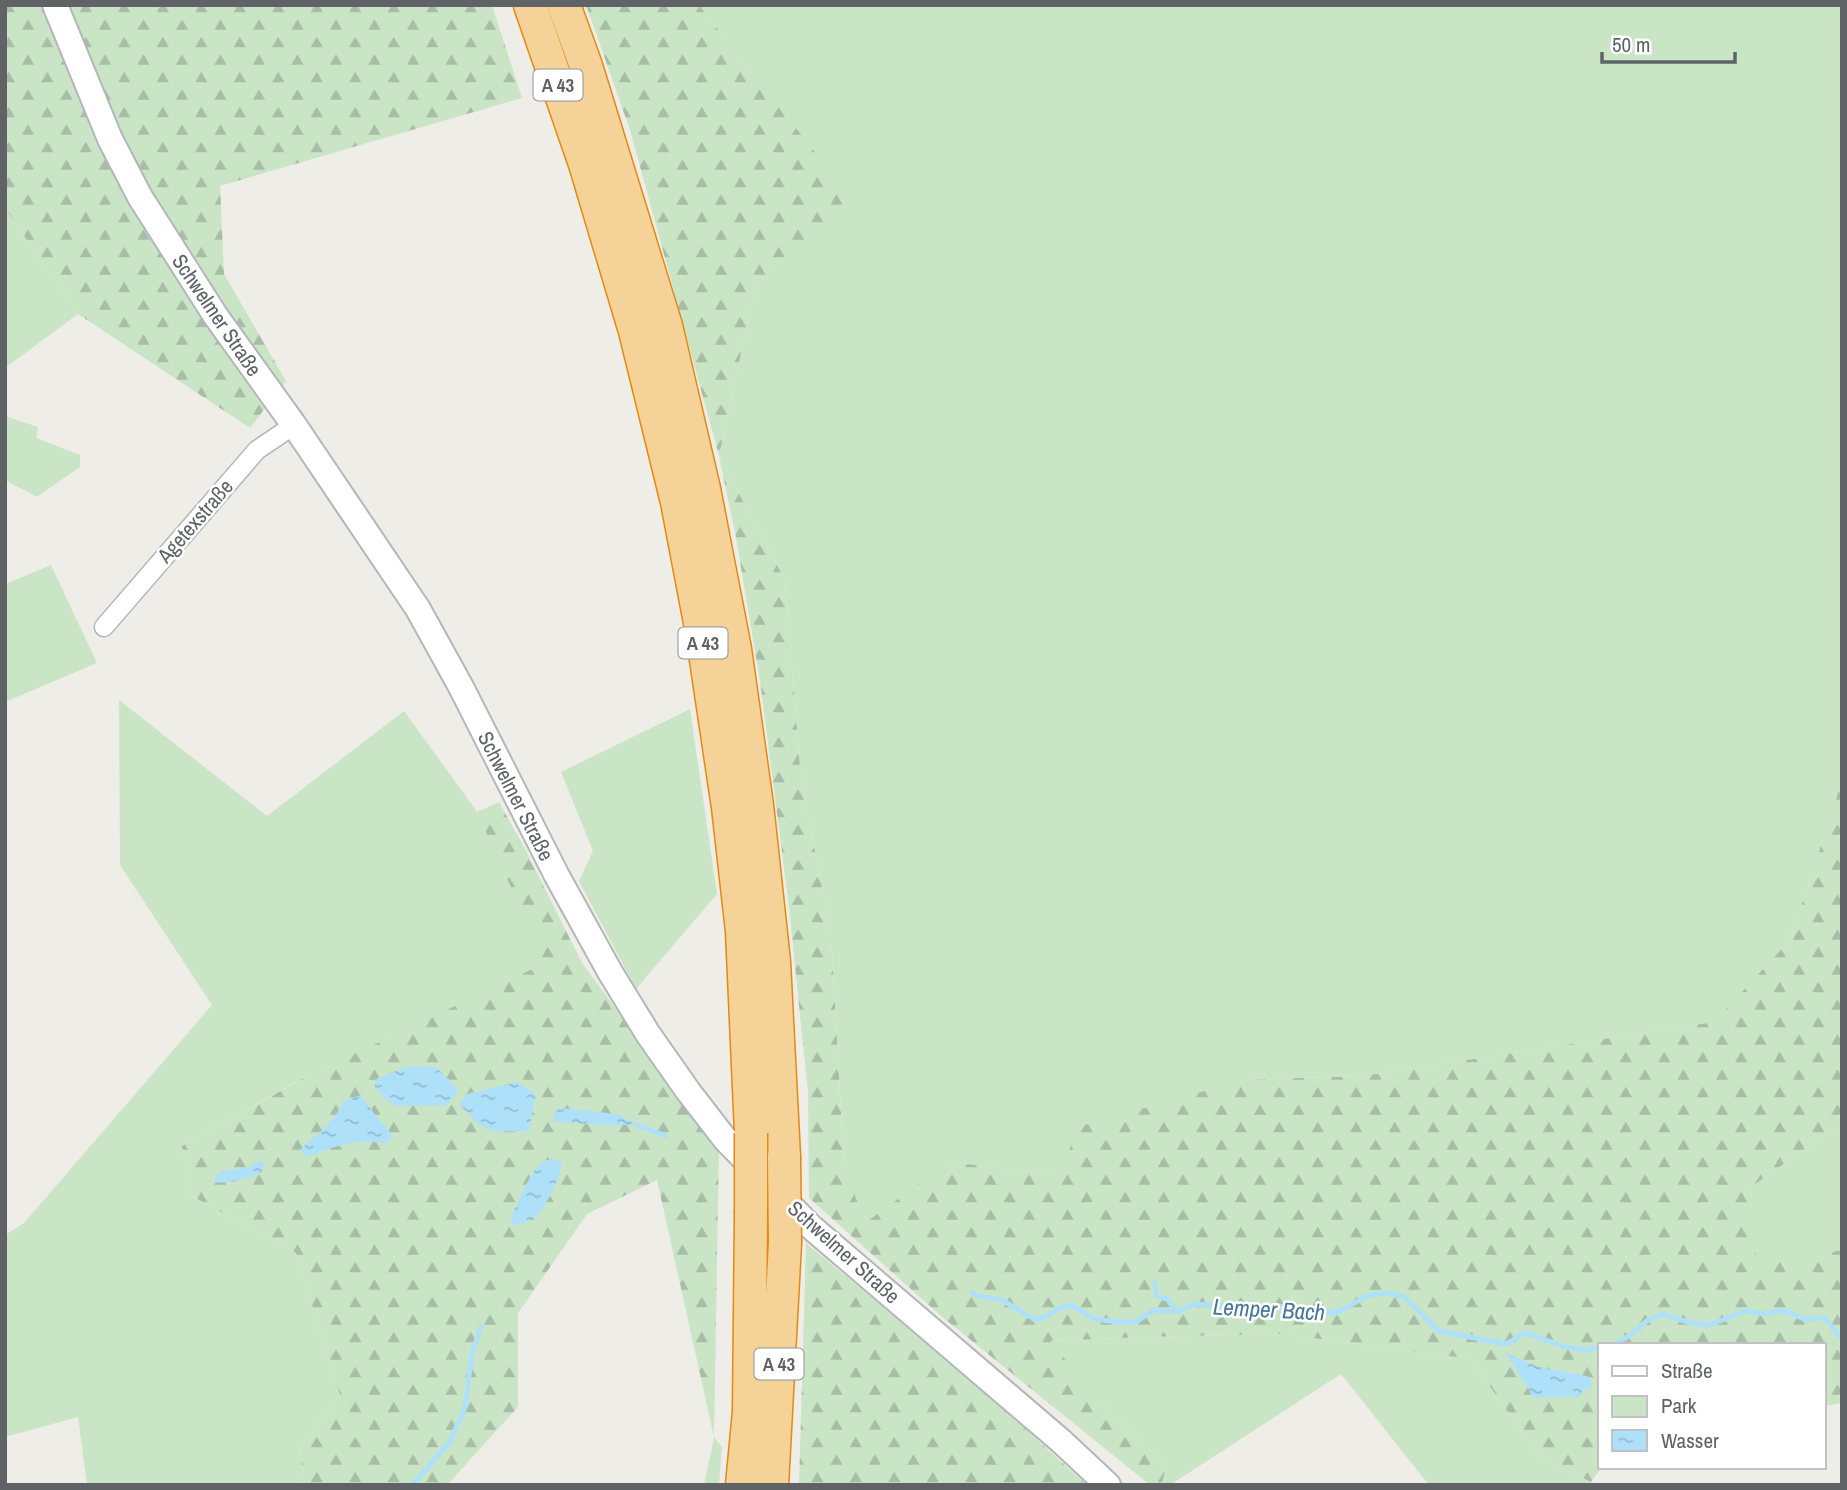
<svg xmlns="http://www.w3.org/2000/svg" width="1847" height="1490" font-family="'Archivo Narrow',sans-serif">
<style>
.green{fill:#cae5c6}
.forest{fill:url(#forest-firs)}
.water{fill:url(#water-ripples)}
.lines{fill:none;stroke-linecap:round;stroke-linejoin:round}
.stream{stroke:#aee1f9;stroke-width:5}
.street-casing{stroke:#b2b5b8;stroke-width:21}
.secondary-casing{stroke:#b3b7ba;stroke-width:28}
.highway-casing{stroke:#e58911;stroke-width:35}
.street{stroke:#fff;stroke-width:18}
.secondary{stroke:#fff;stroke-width:24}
.highway{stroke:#f5d298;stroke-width:32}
.highway-bridge-casing{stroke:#e58911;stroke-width:35;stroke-linecap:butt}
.highway-bridge{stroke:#f5d298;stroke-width:32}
.labels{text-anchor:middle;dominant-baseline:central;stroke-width:5;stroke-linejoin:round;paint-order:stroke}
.shield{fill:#fff;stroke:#8f9294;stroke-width:2}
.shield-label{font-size:19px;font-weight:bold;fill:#5f6366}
.street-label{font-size:21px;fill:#5f6366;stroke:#fff}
.water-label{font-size:23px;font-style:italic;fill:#44789a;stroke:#fff}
</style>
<defs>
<pattern id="forest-firs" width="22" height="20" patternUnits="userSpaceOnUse" patternTransform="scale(1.75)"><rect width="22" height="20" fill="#cae5c6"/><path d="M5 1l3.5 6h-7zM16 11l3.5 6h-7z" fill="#a7bda5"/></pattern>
<pattern id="water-ripples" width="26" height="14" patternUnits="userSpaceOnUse" patternTransform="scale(1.75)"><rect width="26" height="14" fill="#aee1f9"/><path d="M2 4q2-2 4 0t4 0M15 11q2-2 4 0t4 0" fill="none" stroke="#91bacd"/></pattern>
</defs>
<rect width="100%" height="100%" fill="#efede7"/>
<path class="green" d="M699,5H1842V787L1840,788L1790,940L1715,1022L1363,1076L1243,1080L1057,1174L949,1162L865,1224L847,1184L844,1165L831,933L801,780L785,580L719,456L756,283L851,199Z
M5,208L78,314L5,368Z
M5,416L38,427L36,438L80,455V467L37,497L5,480Z
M51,565L97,663L5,702V584Z
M119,700L267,816L404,711L478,813L546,963L296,1082L182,1146L192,1196L296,1253L340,1395L300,1447L304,1485H87L78,1417L5,1437V1235L24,1223L212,1005L120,865Z
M690,709L717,894L636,989L579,881L593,851L561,772Z
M1842,1127V1250L1756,1268L1750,1188L1828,1132Z
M1283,1334L1471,1359L1539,1457L1591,1482V1485H1429L1341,1374L1170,1485H1161L1167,1467L1103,1405L1049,1341L1145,1337Z
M714,1437L722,1447L719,1485H704Z"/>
<path class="forest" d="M5,5H492L522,98L220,186L224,274L286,381L250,428L78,314L5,208Z
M586,5H699L852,199L756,283L719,456L785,580L801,780L831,933L844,1165L865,1223L949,1162L1057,1174L1081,1126L1243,1080L1363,1076L1714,1022L1790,940L1840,787H1842V1127L1828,1132L1750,1188L1757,1267L1842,1250V1403L1824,1406V1345H1600V1467H1602L1591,1482L1539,1457L1471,1359L1283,1334L1145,1337L1050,1341L1103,1405L1167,1467L1161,1485H1150L941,1316L809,1198L808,1093L789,907L760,681L736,538L719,456L630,130Z
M499,802L523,845L582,963L719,1148L714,1437L657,1180L587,1214L518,1313V1407L447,1485H304L300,1447L340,1395L296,1253L192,1196L182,1146L304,1078L545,963L477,812Z
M806,1243L962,1372L1087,1485H799Z"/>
<path class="water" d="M409,1066L436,1067L456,1087L458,1092L447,1105L397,1106L388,1101L375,1088V1081L378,1078Z
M517,1082L536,1094L529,1131L495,1132L479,1124L459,1104L467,1094Z
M361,1095L373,1112L393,1136L386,1144C359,1137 332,1147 307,1157L300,1150C316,1135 335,1122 343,1101Z
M560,1108L618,1114L637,1125H600L553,1121L555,1111Z
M553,1158L562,1164C561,1175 547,1204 540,1212C534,1219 523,1224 514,1225L510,1219L529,1179L540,1163Z
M258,1161H262L264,1165L261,1173L238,1181L217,1183L214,1178L223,1171L249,1167Z
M1506,1353L1539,1367L1587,1376L1590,1378L1592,1386L1590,1389H1583L1580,1397H1533Z"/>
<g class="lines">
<path class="stream" d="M637,1125L666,1136
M1155,1283L1156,1296L1167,1299L1177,1312
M972,1292L977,1296L1002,1300L1034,1319L1043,1318L1064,1306H1073L1094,1319L1118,1322H1136L1154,1310L1177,1312L1194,1304L1227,1306L1238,1312L1248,1313L1274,1306L1336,1313L1369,1295L1390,1293L1404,1297L1439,1331L1506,1344L1525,1333C1550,1340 1573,1354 1600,1348
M1612,1345L1629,1336L1648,1320L1663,1314L1691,1323L1710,1325L1745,1311L1766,1314L1778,1311H1786L1804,1319L1825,1318L1842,1339
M412,1485L450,1442L465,1407L472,1353L481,1327"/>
<defs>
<path id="street" d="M104,627L257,450L294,425"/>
<path id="secondary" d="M55,5L110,139L140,197L215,315L294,425L418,609L461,687L557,876L610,972L648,1034L688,1091L725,1139L811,1227L1061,1441L1108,1485"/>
<path id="highway" d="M530,5L585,164L635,331L677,502L702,633L728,807L742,931L751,1133
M564,5L586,66L666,326L704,489L735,649L757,805L774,962L784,1157
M742,1485L749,1412L751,1214
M772,1485L785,1243"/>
</defs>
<use href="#street" class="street-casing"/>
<use href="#secondary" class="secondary-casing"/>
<use href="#highway" class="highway-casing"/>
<use href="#street" class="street"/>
<use href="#secondary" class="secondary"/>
<use href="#highway" class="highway"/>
<defs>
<path id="highway-bridge" d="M784,1157L785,1243
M751,1214V1133"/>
</defs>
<use href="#highway-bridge" class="highway-bridge-casing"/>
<use href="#highway-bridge" class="highway-bridge"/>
</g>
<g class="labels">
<g class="shield">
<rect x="533.5" y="69.5" width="49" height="31" rx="5"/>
<rect x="678.5" y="627.5" width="49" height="31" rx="5"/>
<rect x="754.5" y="1348.5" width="49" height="31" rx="5"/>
</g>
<g class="shield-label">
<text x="558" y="85">A 43</text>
<text x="703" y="643">A 43</text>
<text x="779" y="1364">A 43</text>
</g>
<g class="street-label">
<text transform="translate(217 315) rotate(56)">Schwelmer Straße</text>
<text transform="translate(195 521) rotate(-49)">Agetexstraße</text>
<text transform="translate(516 796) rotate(63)">Schwelmer Straße</text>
<text transform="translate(844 1252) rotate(42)">Schwelmer Straße</text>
</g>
<g class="water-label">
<text transform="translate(1269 1309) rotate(3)">Lemper Bach</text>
</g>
</g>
<rect width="1847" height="1490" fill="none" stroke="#5f6366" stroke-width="14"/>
<rect x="1598" y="1343" width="228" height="126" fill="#ffffff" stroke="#bfc1c2" stroke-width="2"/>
<rect x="1612" y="1366" width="35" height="10" fill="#ffffff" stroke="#bfc1c2" stroke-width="2"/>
<text x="1661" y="1378" font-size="21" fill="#5f6366">Straße</text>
<rect x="1612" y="1396" width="35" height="21" fill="#cae5c6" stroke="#bfc1c2" stroke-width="2"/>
<text x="1661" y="1413" font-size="21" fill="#5f6366">Park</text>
<rect x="1612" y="1430" width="35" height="21" fill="url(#water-ripples)" stroke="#bfc1c2" stroke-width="2"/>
<text x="1661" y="1448" font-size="21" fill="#5f6366">Wasser</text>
<path d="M1602 52v10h133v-10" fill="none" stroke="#5f6366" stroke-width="3.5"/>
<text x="1612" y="52" font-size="21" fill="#5f6366" stroke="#ffffff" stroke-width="5" paint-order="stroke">50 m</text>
</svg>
